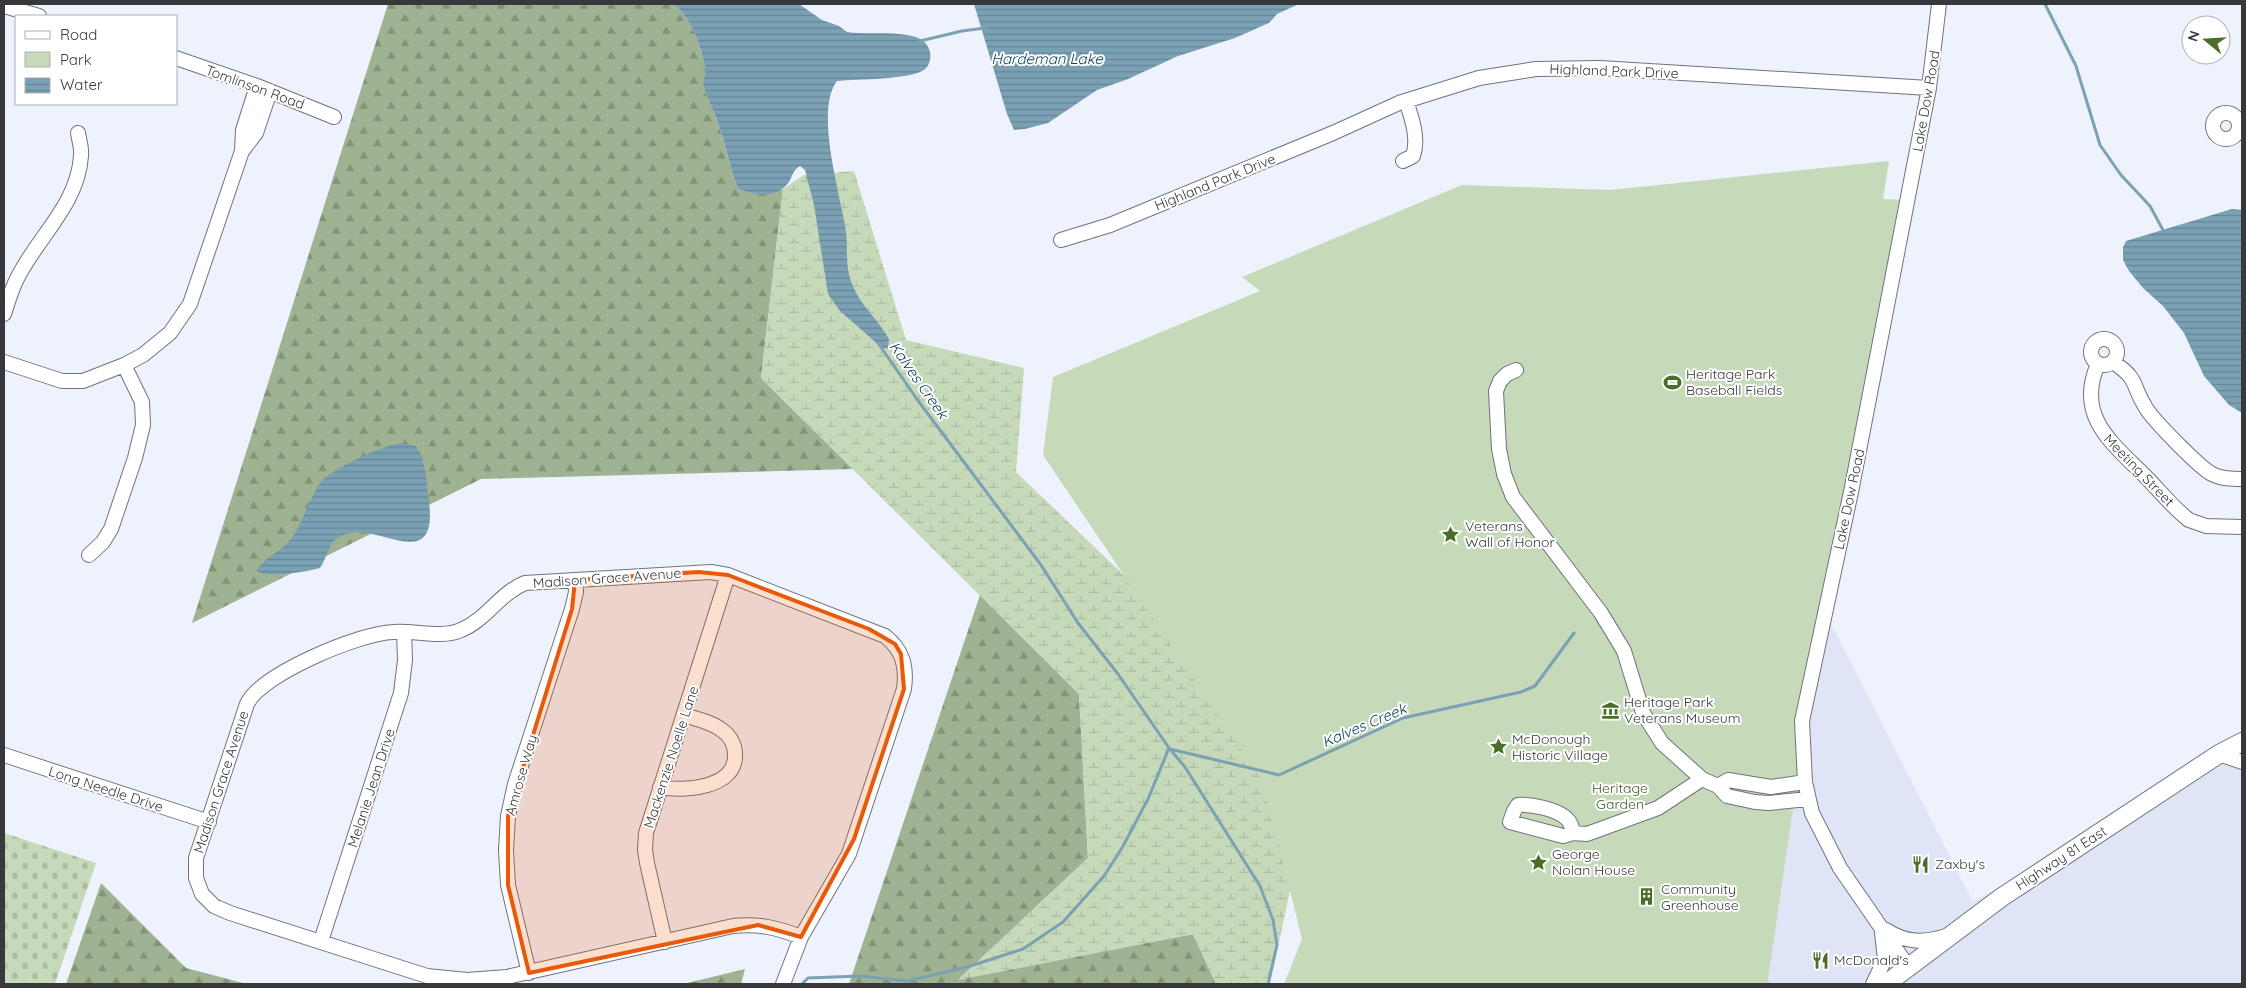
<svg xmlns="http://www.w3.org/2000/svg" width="2246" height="988" font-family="Quicksand,sans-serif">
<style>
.built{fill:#dfe5f7}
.forest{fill:url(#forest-firs)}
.wetland{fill:url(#wetland-marsh)}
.cemetery{fill:url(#cemetery-stones)}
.green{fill:#c6dab9}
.water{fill:url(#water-rules)}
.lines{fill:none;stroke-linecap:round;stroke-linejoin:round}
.stream{stroke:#7ba1b4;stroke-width:3}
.minor-casing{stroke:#6f737c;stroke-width:16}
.major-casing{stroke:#6f737c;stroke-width:20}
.minor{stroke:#fff;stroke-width:14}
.major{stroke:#fff;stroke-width:18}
.marked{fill:#e8590c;fill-opacity:0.2;stroke:#e8590c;stroke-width:4;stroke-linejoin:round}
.labels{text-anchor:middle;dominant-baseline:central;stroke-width:4;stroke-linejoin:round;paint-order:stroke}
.street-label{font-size:14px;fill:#37383c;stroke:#fff}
.poi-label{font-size:14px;fill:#37383c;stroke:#fff;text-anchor:start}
.park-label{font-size:14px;fill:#425d2d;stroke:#fff}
.water-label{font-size:15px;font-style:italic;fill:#083f54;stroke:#fff}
</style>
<defs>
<pattern id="forest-firs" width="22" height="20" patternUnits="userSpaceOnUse" patternTransform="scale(1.25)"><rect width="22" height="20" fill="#9fb392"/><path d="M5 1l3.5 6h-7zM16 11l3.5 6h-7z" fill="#829378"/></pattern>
<pattern id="wetland-marsh" width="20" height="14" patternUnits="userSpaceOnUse" patternTransform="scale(1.25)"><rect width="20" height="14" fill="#c6dab9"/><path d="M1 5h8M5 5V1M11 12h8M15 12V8" fill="none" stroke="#abbca0"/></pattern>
<pattern id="cemetery-stones" width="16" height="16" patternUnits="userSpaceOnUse" patternTransform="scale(1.25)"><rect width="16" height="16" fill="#c6dab9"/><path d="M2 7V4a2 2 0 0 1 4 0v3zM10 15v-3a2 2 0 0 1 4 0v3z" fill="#abbca0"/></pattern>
<pattern id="water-rules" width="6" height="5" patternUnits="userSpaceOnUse" patternTransform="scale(1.25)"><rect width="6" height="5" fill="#7ba1b4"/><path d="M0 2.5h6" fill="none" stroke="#668494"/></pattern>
</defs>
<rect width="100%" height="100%" fill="#eef2fd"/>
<path class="built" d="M1823,608L1973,902L2216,762L2242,770V984H1740Z"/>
<path class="forest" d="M388,4H673C690,16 702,47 705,68C706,73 703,78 703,83C704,91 716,117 719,126C726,147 730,169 738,189C754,194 767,197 783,189L761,378L853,469L481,479L192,623Z
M980,595L1079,694L1088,858L959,979L1193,934L1216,984H849Z
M101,883L186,968L247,984H66Z
M745,969L741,984H683Z"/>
<path class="wetland" d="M854,171L906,340L1024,368L1016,472L1219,666L1307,811L1270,984H1216L1193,934L958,980L1088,858L1079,694L761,378L783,189L804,175Z"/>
<path class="cemetery" d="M4,833L96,863L55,984H4Z"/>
<path class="green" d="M1889,161L1883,199L1913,200L1821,617L1768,979L1770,984H1284L1302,939L1263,782L1043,455L1053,377L1260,291L1242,277L1462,185L1610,190Z"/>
<path class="water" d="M673,4H799L822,20L839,26L847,32C869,35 891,31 912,36C920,38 926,41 929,49C932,56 930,66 924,70C908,80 857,79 837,81C814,111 841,196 846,232C848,249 845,265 851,281C858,303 878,319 889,339L888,349L881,347L840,311L828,294L814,205L805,170L800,166C793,170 793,175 789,182C776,200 755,195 738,189C730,169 726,146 719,126C716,116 704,92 703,83C703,78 706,73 705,68C702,47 690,16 673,4Z
M974,4H1299L1277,14L1269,23L1235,38L1178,56L1128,79L1097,90L1048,123L1025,129L1014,130L1007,114Z
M2232,209L2242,210V413L2229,405L2204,376L2184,333L2163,306L2143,288L2129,271L2123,260V247L2126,241Z
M401,443L416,446C426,461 427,484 429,502C438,573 381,526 351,533C326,538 331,552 320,568C306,572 269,578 256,571C264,558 280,552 290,540C303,524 308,501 320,483C330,469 384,445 401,443Z"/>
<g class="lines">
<path class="stream" d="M2045,4L2076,66L2100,145L2121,175L2150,206L2163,230
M920,41L962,31L985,28
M878,343L919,402L1041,565L1078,623L1118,674L1169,748L1185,767L1260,886L1273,920L1277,945L1268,984
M1170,749L1279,775L1403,718L1521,692L1535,686L1574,633
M802,984L808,978L860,976L907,981L967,967L1023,949L1063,922L1104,876L1122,848L1148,799L1169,748"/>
<defs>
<path id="minor" d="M4,6L39,16
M176,58L257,86L334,117
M2213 126a13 13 0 1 1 26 0a13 13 0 1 1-26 0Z
M242,151L256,133L270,91
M1403,161L1413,156C1419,139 1412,118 1406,101
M1061,240L1110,225L1333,133L1399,103L1479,78L1536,69L1600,68L1929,88
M4,314C9,298 14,282 23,268C44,231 78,201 81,156C82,148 79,140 78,133
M2091 352a13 13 0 1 1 26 0a13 13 0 1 1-26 0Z
M4,362L62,381H83L124,365L143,355L170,333L190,304L242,151L243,130L257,86
M2113,362C2140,380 2131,385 2146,408C2153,420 2200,468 2212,474C2221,479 2232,479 2242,479
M2098,364C2075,416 2112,443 2146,477C2160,491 2173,508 2189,520L2206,526L2242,527
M1516,370L1507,374L1500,381L1496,391L1499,449L1504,474L1513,497L1601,613L1624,651L1643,713L1662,743L1702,779L1718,786
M89,555L103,542L111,529L135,458L143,425L142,402L124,365
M711,572L728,575L885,636C903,650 907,667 904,689L849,854L801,937C778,928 758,923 733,926L507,977L467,980L427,976L230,913L214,906L202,894L196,878V858L247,704C261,674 360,633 393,632C415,630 441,639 461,630C486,620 500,593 525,583Z
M2219,754L2242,762
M4,755L209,822
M1805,782L1771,787L1728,780L1718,786L1727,796L1755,802L1769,803L1808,799
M660,787C684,792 737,788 735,754C735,745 730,736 723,731C713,722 696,719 684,715
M1573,833C1572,827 1571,822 1566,818C1556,809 1531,804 1518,805L1514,811L1510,822L1563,836L1573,833L1587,834L1658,808L1702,779
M1886,930C1906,943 1924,943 1946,936
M321,941L401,693L405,660L404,632
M665,942L647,863L645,850L646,833L728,575
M1909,968L1840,868L1812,813L1805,782L1802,721L1851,492L1929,88L1939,4
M529,973L508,885L506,850L508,816L515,784L572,609L576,592L575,580
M783,984L801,937
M1873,984L1885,959L1882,933"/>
<path id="major" d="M1886,984L2002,897L2219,754L2242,742"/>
</defs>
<use href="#minor" class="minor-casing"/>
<use href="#major" class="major-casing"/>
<use href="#minor" class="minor"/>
<use href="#major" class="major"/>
</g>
<path class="marked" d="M699,572L728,575L869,629L895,644L901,654L904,689L854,839L801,937L758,925L529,973L508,885V816L572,609L575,580Z"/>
<defs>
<symbol id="stadium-bare" viewBox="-9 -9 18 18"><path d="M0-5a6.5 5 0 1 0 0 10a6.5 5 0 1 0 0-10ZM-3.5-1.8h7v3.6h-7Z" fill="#4a6e28" stroke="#fff" stroke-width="2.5" paint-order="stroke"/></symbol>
<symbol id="sight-bare" viewBox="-9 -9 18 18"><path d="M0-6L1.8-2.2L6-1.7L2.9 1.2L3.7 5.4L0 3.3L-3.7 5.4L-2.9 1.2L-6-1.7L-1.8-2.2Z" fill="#4a6e28" stroke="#fff" stroke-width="2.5" paint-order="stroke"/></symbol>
<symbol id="museum-bare" viewBox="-9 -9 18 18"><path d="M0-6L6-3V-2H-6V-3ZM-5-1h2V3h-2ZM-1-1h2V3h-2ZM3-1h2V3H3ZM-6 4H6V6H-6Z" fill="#4a6e28" stroke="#fff" stroke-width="2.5" paint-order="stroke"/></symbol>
<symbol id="restaurant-bare" viewBox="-9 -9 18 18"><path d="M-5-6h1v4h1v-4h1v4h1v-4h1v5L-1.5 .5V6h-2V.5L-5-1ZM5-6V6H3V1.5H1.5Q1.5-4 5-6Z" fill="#4a6e28" stroke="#fff" stroke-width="2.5" paint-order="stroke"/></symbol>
<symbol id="building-bare" viewBox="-9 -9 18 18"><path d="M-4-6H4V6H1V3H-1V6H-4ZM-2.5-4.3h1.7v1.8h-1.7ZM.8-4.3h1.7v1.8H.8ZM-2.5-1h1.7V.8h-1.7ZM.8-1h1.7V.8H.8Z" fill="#4a6e28" stroke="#fff" stroke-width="2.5" paint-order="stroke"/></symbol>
</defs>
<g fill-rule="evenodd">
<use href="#stadium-bare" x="1660" y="370" width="25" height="25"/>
<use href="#sight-bare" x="1438" y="522" width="25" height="25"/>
<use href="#museum-bare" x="1598" y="698" width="25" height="25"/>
<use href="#sight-bare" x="1486" y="734" width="25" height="25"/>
<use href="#sight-bare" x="1526" y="850" width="25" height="25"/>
<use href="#restaurant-bare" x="1908" y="852" width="25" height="25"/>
<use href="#building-bare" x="1634" y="884" width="25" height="25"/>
<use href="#restaurant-bare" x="1808" y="948" width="25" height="25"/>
</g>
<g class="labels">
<g class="street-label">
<text transform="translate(1614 71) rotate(2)">Highland Park Drive</text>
<text transform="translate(255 87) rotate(20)">Tomlinson Road</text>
<text transform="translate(1926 101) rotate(-80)">Lake Dow Road</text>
<text transform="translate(1215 182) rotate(-22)">Highland Park Drive</text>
<text transform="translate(2139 470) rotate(46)">Meeting Street</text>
<text transform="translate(1849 499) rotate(-78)">Lake Dow Road</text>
<text transform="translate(607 578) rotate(-4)">Madison Grace Avenue</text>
<text transform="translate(671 757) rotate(-72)">Mackenzie Noelle Lane</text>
<text transform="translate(521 775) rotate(-74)">Amrose Way</text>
<text transform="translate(221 782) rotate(-72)">Madison Grace Avenue</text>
<text transform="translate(371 788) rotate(-72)">Melanie Jean Drive</text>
<text transform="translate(106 789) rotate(18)">Long Needle Drive</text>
<text transform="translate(2061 858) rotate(-33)">Highway 81 East</text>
</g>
<g class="poi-label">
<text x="1686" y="374">Heritage Park<tspan x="1686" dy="16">Baseball Fields</tspan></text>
<text x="1465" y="526">Veterans<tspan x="1465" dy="16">Wall of Honor</tspan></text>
<text x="1624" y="702">Heritage Park<tspan x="1624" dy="16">Veterans Museum</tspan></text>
<text x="1512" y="739">McDonough<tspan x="1512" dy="16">Historic Village</tspan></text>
<text x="1552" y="854">George<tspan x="1552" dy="16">Nolan House</tspan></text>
<text x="1935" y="864">Zaxby's</text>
<text x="1661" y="889">Community<tspan x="1661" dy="16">Greenhouse</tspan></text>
<text x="1834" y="960">McDonald's</text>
</g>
<g class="park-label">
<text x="1620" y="788">Heritage<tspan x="1620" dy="16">Garden</tspan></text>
</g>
<g class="water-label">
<text x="1047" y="58">Hardeman Lake</text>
<text transform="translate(919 380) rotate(55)">Kalves Creek</text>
<text transform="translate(1364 725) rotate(-23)">Kalves Creek</text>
</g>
</g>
<rect width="2246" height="988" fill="none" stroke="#37383c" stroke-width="10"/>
<rect x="15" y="15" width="162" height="90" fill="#ffffff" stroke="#afafb1"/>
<rect x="25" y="31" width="25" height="8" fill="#ffffff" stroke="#afafb1"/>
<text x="60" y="40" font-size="15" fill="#37383c">Road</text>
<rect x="25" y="52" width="25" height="15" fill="#c6dab9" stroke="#afafb1"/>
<text x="60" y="65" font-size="15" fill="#37383c">Park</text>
<rect x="25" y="78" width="25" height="15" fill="url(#water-rules)" stroke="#afafb1"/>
<text x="60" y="90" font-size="15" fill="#37383c">Water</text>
<g transform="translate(2206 40) rotate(288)"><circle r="24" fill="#ffffff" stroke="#afafb1"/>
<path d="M0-4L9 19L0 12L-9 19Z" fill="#4a6e28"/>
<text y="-8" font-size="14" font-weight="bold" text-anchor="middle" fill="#37383c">N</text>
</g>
</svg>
